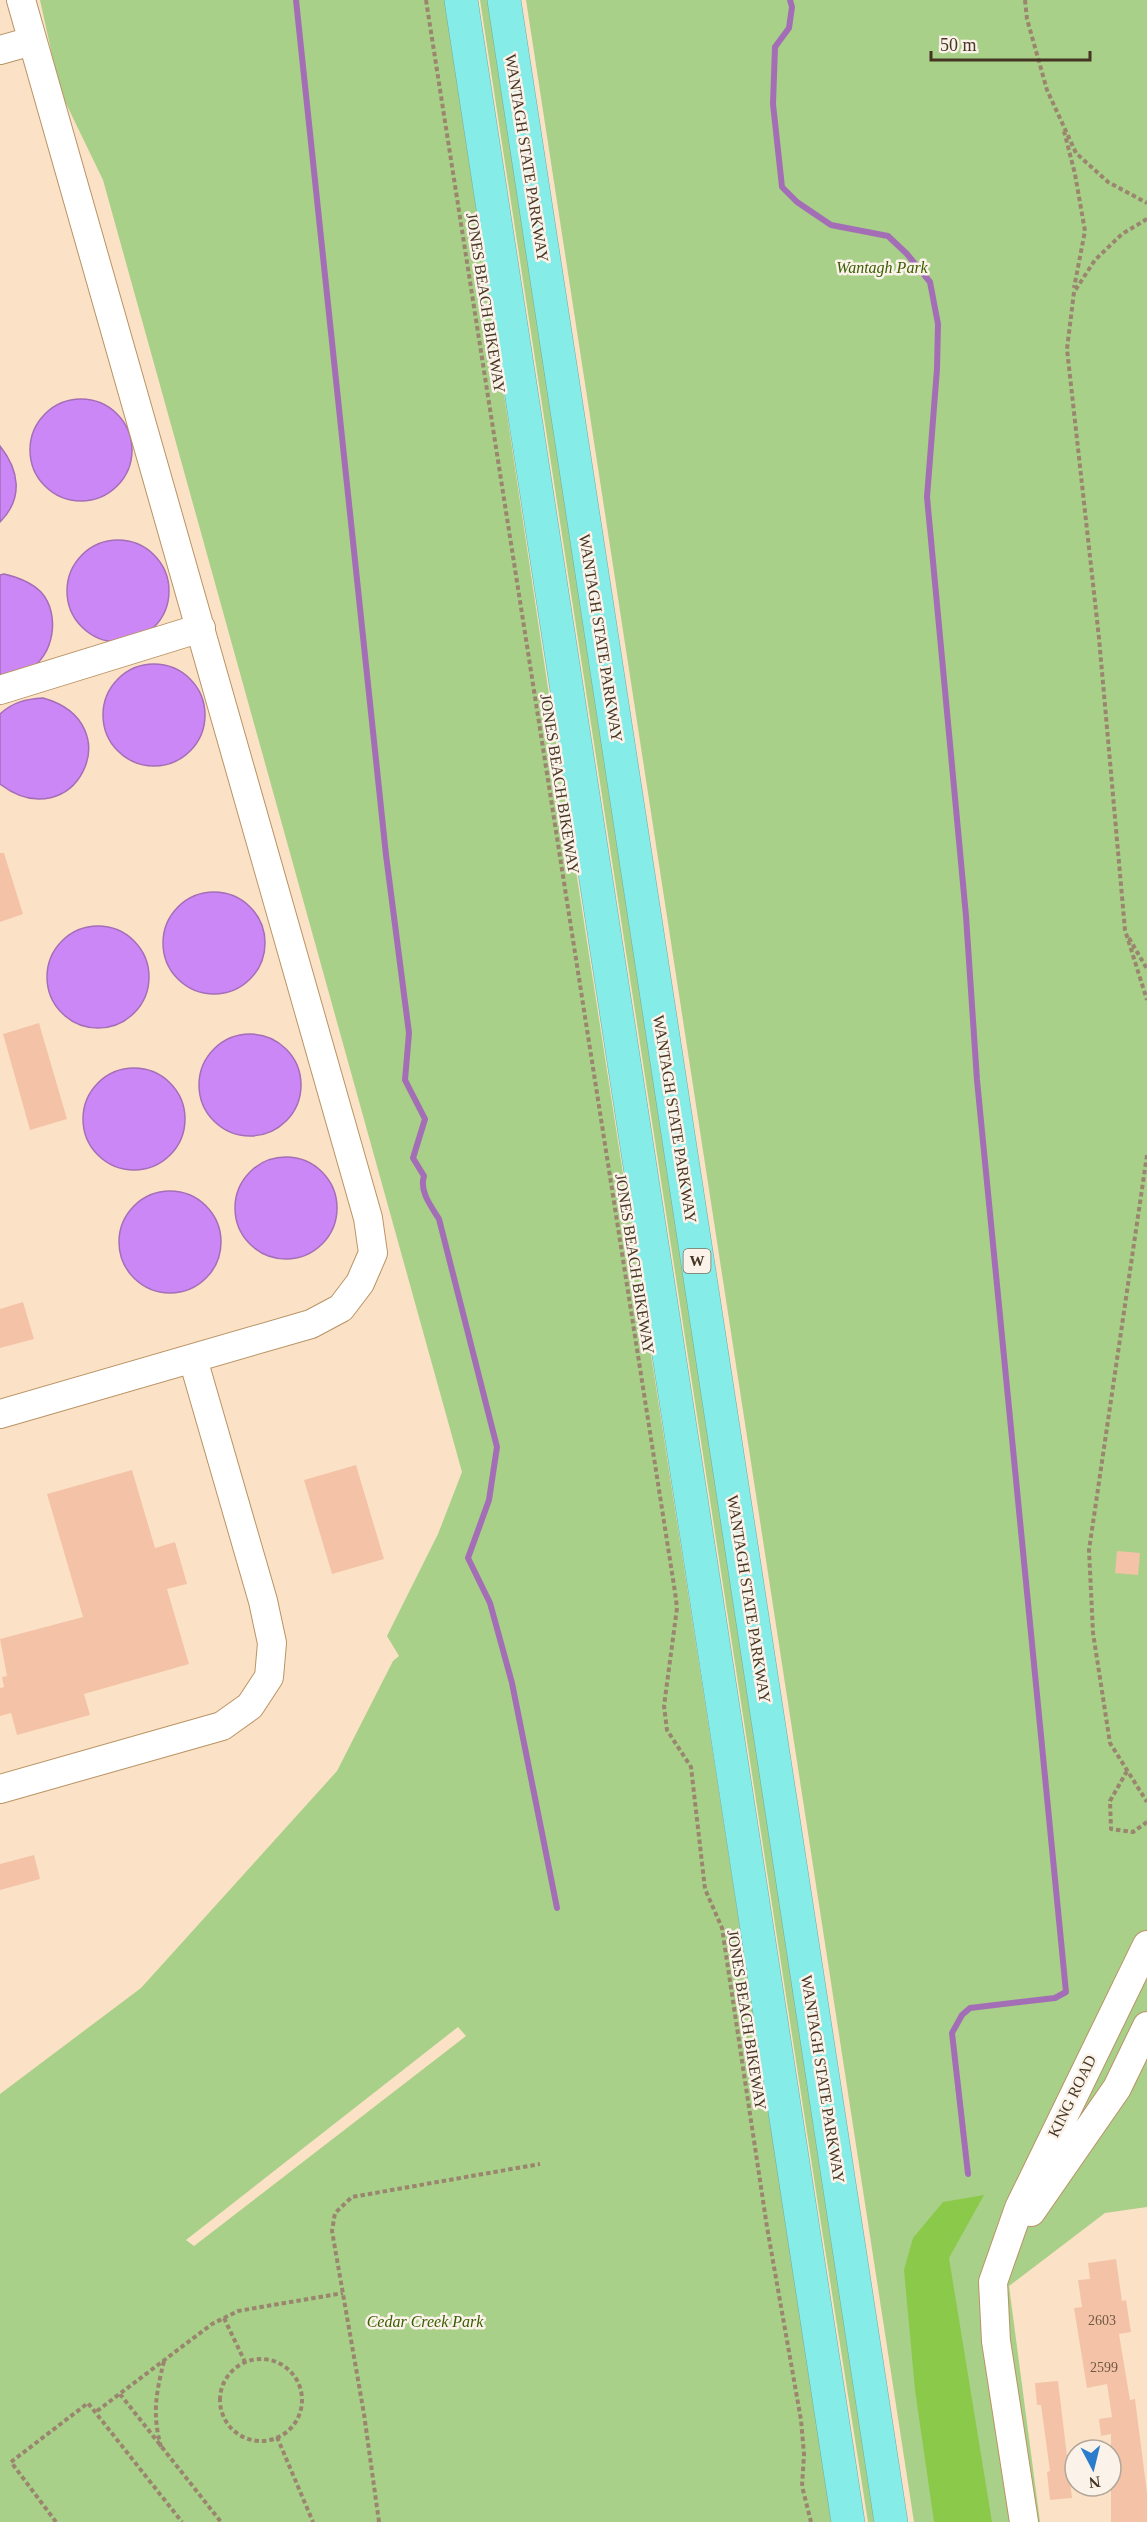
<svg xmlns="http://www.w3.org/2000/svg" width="1147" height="2522" font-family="'Times New Roman',serif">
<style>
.green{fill:#a9d089;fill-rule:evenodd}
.forest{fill:#8bc94b}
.water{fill:#cc87f7;stroke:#a46eb7;stroke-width:1.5}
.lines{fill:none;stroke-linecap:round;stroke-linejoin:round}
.stream{stroke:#a46eb7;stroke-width:6}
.building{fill:#f4c3a7}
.minor-casing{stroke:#b99364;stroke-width:30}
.highway-casing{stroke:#6faca2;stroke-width:34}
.path{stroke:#9a866f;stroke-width:4;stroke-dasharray:4.5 3;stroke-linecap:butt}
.minor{stroke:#fff;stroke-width:28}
.highway{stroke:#85ece7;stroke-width:33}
.labels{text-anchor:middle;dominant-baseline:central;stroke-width:5;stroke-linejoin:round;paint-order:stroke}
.number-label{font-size:14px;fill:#715843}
.shield{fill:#fbf2e9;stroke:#7c6e5e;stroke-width:1.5}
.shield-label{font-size:15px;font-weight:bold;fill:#453522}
.street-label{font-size:16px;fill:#453522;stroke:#fbf2e9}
.park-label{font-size:16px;font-style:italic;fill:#385e01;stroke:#fbf2e9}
</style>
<rect width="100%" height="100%" fill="#fbe2c6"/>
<path class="green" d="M40,0H445L555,735L832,2522H0V2094L141,1988L337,1771L393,1661L399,1656L387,1636L438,1534L462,1472L103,180L60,91ZM458,2027L466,2036L194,2246L186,2240Z
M480,0H491L877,2522H868L819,2211Z
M526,0H1147V2207L1105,2213L1009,2286L1040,2522H914Z"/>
<path class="forest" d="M984,2195L949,2258L992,2522H934L915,2390L904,2270L913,2238L943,2202Z"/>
<path class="water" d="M30 450a51 51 0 1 1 102 0a51 51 0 1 1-102 0Z
M0,446C19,470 24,498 0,522Z
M67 591a51 51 0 1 1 102 0a51 51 0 1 1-102 0Z
M4,574C17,577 31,582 41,592C61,614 54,657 28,670C20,674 8,675 0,677V575Z
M103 715a51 51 0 1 1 102 0a51 51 0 1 1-102 0Z
M43,698C133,723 74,840 0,784V714C13,702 26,699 43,698Z
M163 943a51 51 0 1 1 102 0a51 51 0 1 1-102 0Z
M47 977a51 51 0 1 1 102 0a51 51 0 1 1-102 0Z
M199 1085a51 51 0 1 1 102 0a51 51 0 1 1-102 0Z
M83 1119a51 51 0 1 1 102 0a51 51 0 1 1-102 0Z
M235 1208a51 51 0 1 1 102 0a51 51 0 1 1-102 0Z
M119 1242a51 51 0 1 1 102 0a51 51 0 1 1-102 0Z"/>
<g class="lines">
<path class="stream" d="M296,0L386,855L409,1033L405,1080L425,1119L413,1158L424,1176C419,1191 431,1206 439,1219L497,1447L489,1500L468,1558L490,1603L512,1683L557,1908
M790,0L792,7L789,28L775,47L773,104L782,187L797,202L831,225L888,236L907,254L930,282L938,324L937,369L927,497L966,916L977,1080L1066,1992L1055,1998L970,2008L962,2015L952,2033L968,2174"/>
</g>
<path class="building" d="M0,853H4L23,914L0,922Z
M39,1023L67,1119L30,1130L3,1034Z
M23,1302L34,1339L0,1348V1309Z
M356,1465L384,1559L332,1574L304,1480Z
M132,1470L155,1548L175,1542L187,1584L167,1589L189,1664L84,1694L90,1715L17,1735L11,1713L0,1716V1688L4,1687L2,1677L7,1676L0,1639L83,1617L47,1494Z
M1117,1551L1140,1553L1138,1575L1115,1573Z
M34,1855L40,1879L0,1890V1864Z
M1116,2259L1122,2301L1126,2300L1131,2332L1119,2334L1130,2400L1135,2399L1147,2493V2522H1111V2434L1101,2436L1099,2419L1112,2417L1107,2384L1087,2388L1074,2308L1082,2307L1078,2280L1090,2279L1088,2263Z
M1058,2381L1072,2498L1050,2500L1047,2472L1050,2471L1041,2405H1037L1035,2383Z"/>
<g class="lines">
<defs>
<path id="minor" d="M0,50L32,41
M0,690L201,628
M0,1414L311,1324L341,1308L360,1283L373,1253L368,1218L21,0
M0,1789L222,1726L250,1706L269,1677L272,1643L263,1601L193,1359
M1031,2212L1117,2088L1147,2026
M1024,2522L996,2341L993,2282L1019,2208L1147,1945"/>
<path id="highway" d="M461,0L848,2522
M504,0L891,2522"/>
</defs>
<use href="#minor" class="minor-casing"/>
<use href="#highway" class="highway-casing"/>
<path class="path" d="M426,0L675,1592L677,1608L664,1706L667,1730L691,1767L705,1889L722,1928L767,2227L801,2420L804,2454L802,2486L811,2522
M1025,0L1027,19L1047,90L1076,153L1108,182L1147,203
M1064,131L1075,174L1085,231L1074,288
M1147,219L1122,234L1095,260L1074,292L1067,349L1099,638L1125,930L1147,1000
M1129,938L1147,969
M1147,1155L1089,1550L1093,1633L1110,1743L1147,1802
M1127,1771L1110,1801L1111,1829L1133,1832L1147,1822
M224,2318L245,2362
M220 2400a41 41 0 1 1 82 0a41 41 0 1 1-82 0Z
M120,2394L221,2522
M97,2411L212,2324L238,2311L343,2293
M277,2437L313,2522
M161,2447C152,2413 156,2394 164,2361
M56,2522L11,2462L88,2403L182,2522
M379,2522L364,2414L332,2231L335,2213L352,2197L540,2164"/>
<use href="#minor" class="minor"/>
<use href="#highway" class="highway"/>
</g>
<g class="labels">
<g class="number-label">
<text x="1102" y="2320">2603</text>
<text x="1104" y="2367">2599</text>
</g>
<rect class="shield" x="683.5" y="1249" width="27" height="24" rx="4.5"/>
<g class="shield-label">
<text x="697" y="1261">W</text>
</g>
<g class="street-label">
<text transform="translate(527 158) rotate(81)">WANTAGH STATE PARKWAY</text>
<text transform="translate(486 303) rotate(81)">JONES BEACH BIKEWAY</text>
<text transform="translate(601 638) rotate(81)">WANTAGH STATE PARKWAY</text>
<text transform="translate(560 784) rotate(81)">JONES BEACH BIKEWAY</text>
<text transform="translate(675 1119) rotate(81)">WANTAGH STATE PARKWAY</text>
<text transform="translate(635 1264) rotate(81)">JONES BEACH BIKEWAY</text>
<text transform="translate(749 1599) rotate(81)">WANTAGH STATE PARKWAY</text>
<text transform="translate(747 2020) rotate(81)">JONES BEACH BIKEWAY</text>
<text transform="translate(823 2079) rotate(81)">WANTAGH STATE PARKWAY</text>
<text transform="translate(1072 2096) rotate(-64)">KING ROAD</text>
</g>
<g class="park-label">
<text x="882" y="267">Wantagh Park</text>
<text x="425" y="2321">Cedar Creek Park</text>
</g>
</g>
<g transform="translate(1093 2468) rotate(173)"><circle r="28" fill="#fbf2e9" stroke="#b2a699" stroke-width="1.5"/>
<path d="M0-4.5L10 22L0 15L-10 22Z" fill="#2b7ccb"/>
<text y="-9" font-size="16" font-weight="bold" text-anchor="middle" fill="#453522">N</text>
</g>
<path d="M931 51v9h159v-9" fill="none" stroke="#453522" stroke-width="3"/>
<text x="940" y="51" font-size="18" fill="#453522" stroke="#fbf2e9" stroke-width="4.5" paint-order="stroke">50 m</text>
</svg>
